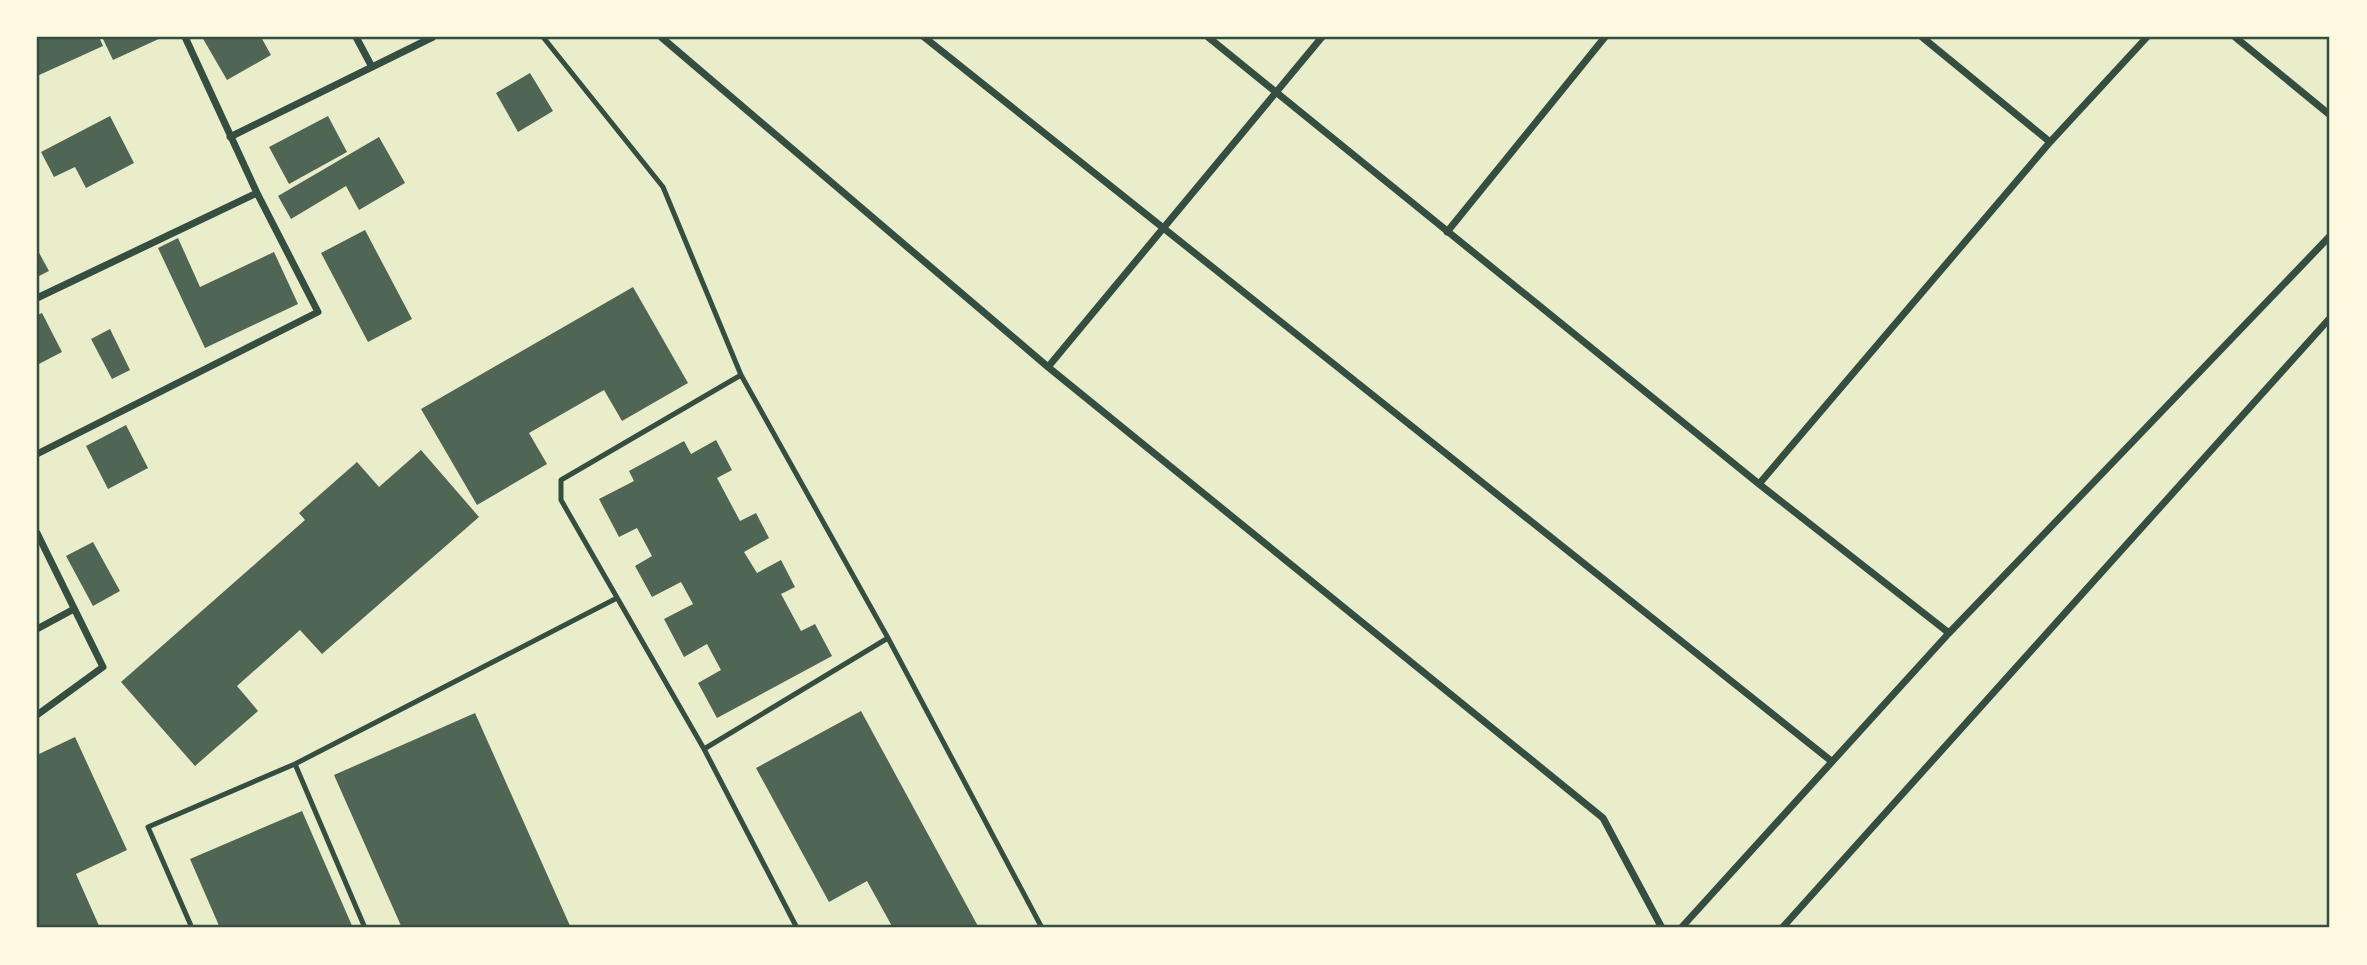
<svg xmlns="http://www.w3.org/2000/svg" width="2367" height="965" font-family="'Work Sans',sans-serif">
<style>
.building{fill:#4f6655}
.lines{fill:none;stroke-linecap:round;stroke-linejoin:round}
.service{stroke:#344e41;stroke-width:5}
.minor{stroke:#344e41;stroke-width:7}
.neatline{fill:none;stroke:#344e41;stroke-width:2.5}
</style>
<rect width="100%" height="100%" fill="#e9edc9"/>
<path class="building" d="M37,37H99L103,46L37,76Z
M102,37H163L113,60Z
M202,37H261L271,55L227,80Z
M530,73L553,111L518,132L496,93Z
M110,116L134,163L86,188L75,167L54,177L41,152Z
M328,116L347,152L289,184L269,147Z
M379,137L405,183L359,210L346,186L291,219L278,196Z
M365,230L412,319L368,342L321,253Z
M178,238L200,287L274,252L298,304L205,348L158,248Z
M37,249L49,271L37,277Z
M633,287L688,383L622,421L604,390L529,433L547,464L477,505L421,409Z
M42,313L62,352L37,365V315Z
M110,329L130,370L112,379L91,339Z
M126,425L148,468L108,489L86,446Z
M716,440L732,470L717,478L740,521L756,513L769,538L744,552L757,573L781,560L795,587L781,594L801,631L815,624L832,656L717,718L698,683L721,670L707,644L684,657L664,619L693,604L681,582L652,597L635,566L652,556L637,528L619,537L599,499L634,481L629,471L684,441L691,454Z
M421,450L479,517L322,654L300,630L237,686L258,711L195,766L121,682L305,520L299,513L357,462L379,487Z
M93,542L120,591L93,606L66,556Z
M861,711L979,928H893L867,881L829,902L756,768Z
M475,713L571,928H402L334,775Z
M75,737L127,850L76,874L100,928H37V755Z
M302,811L353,928H220L190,859Z"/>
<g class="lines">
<path class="service" d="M543,37L663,187L741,375L888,638L1042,928
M741,375L561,480V500L704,749L797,928
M704,749L888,638
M295,764L365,928
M192,928L148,827L295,764L617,598"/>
<path class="minor" d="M356,37L372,67
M661,37L1048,367L1603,818L1662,928
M924,37L1830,760
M1208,37L1759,484L1949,633
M1922,37L2050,142
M2235,37L2330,115
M230,137L433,37
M1447,232L1605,37
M37,298L257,193
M1048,367L1322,37
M37,454L318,312L257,193L185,37
M1759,484L2050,142L2147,37
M37,533L103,667L37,715
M37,629L74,609
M1681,928L1949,633L2330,236
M1782,928L2330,318"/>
</g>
<rect width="2367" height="965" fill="none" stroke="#fefae0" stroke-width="77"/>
<rect x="38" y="38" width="2290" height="888" class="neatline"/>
</svg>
